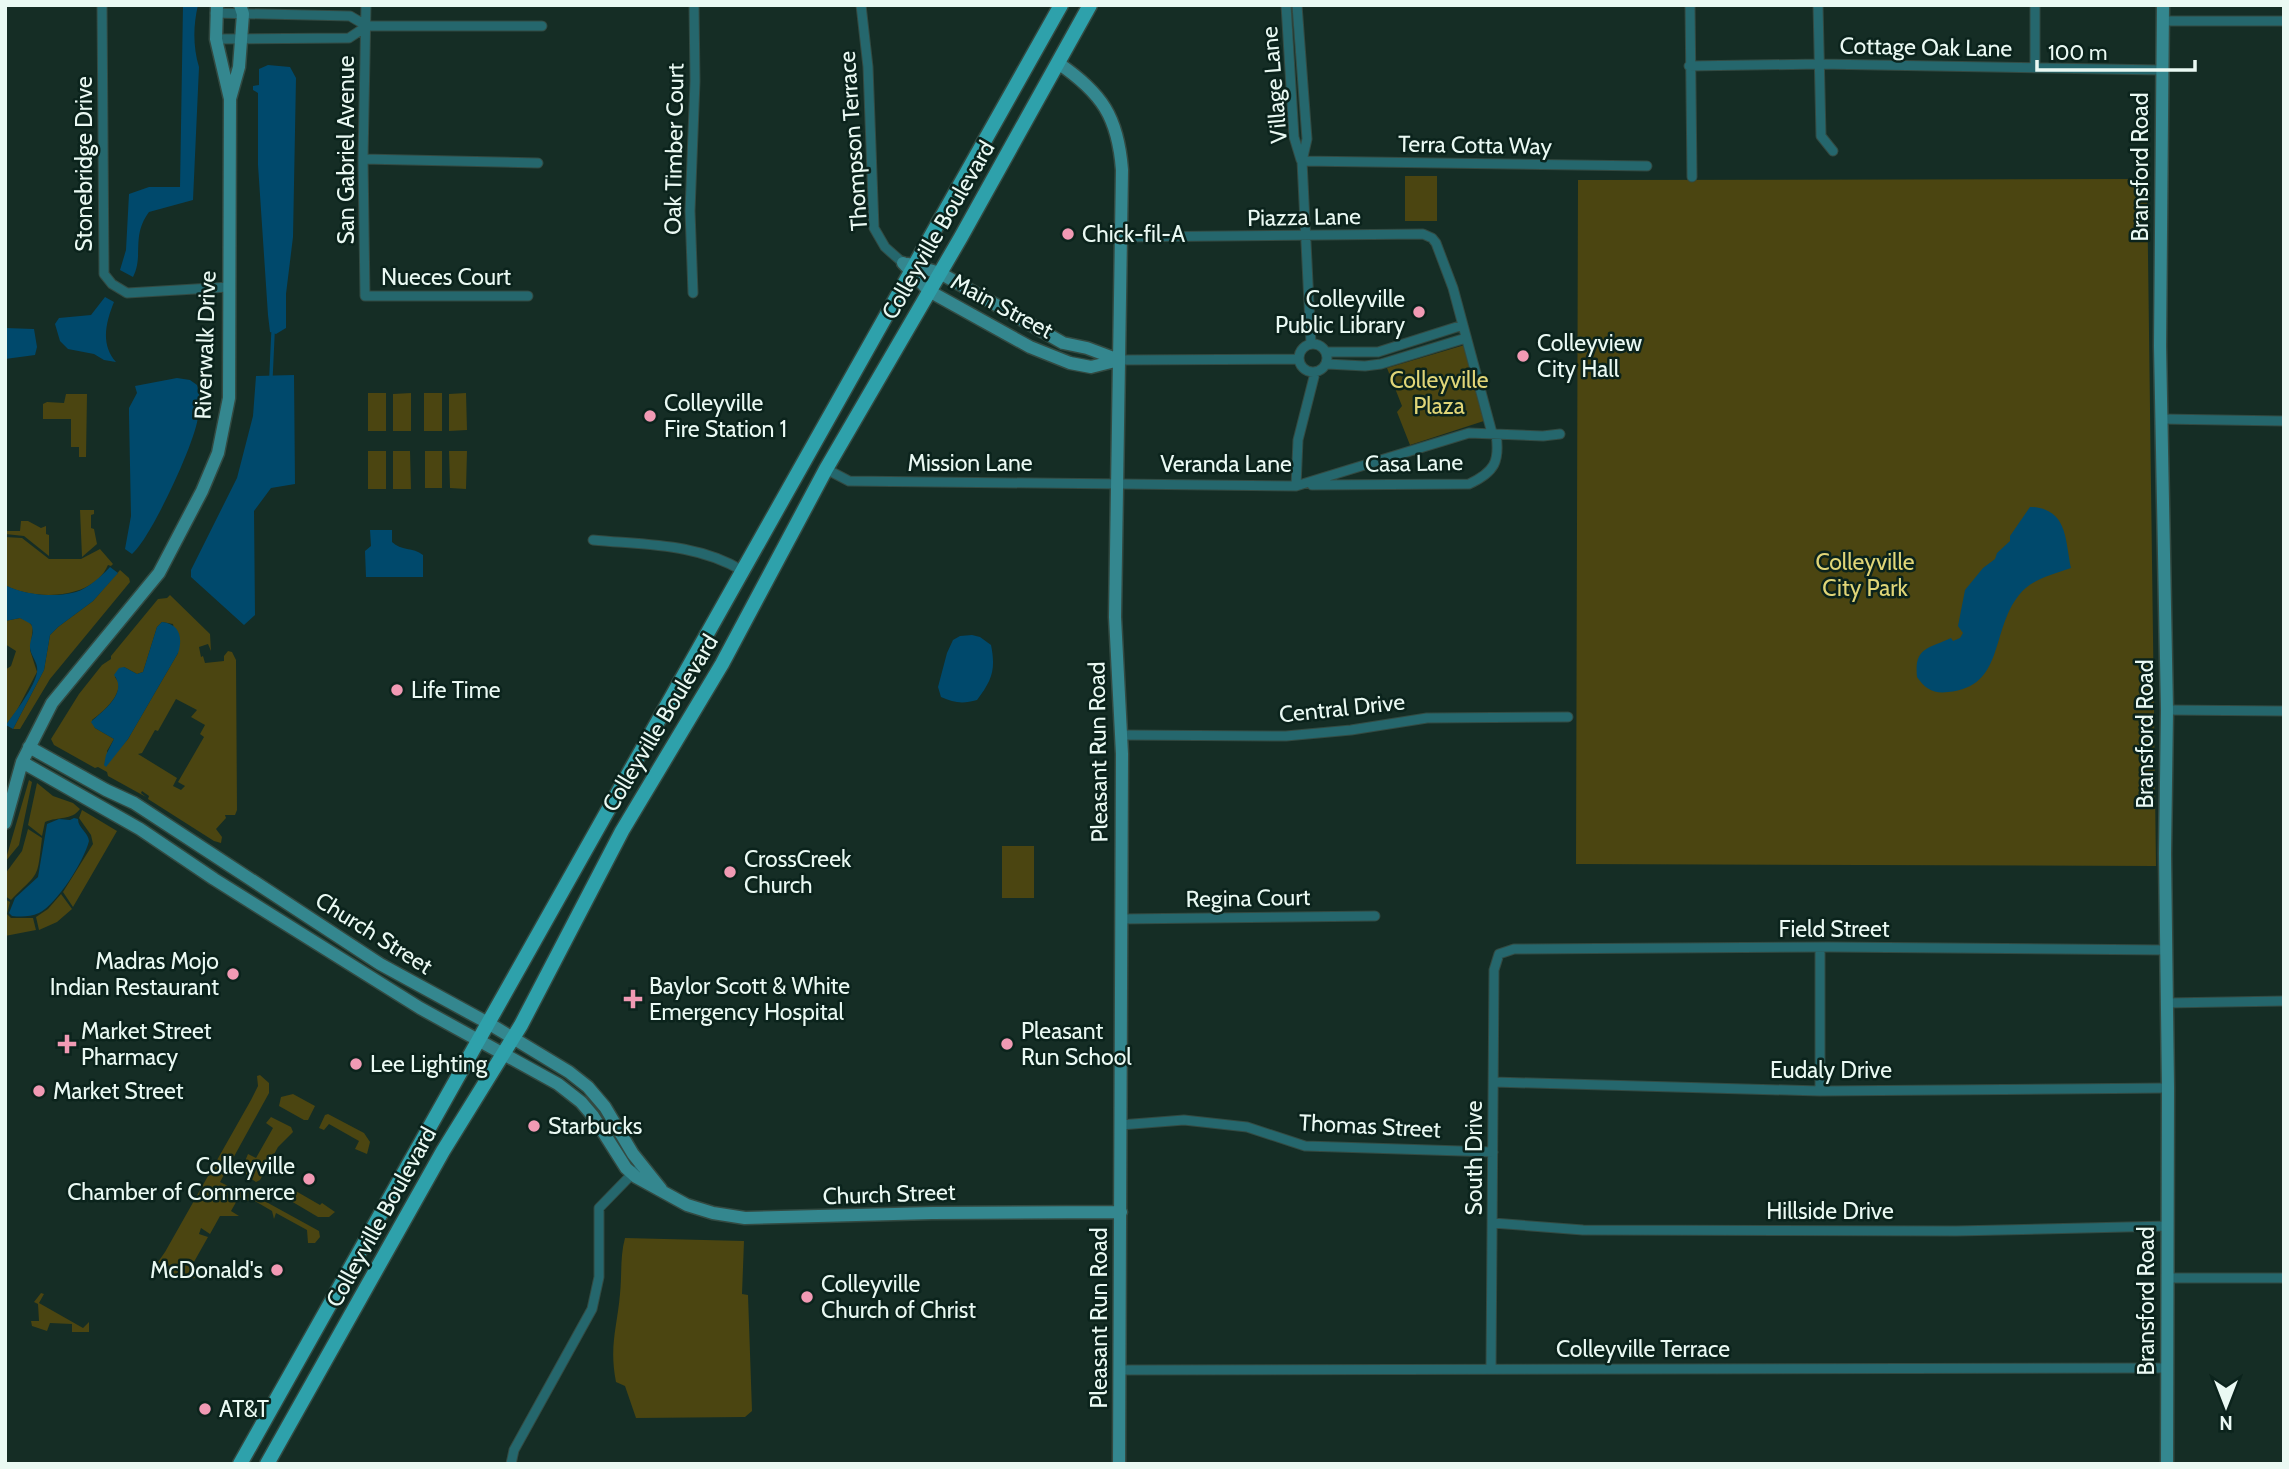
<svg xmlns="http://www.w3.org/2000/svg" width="2289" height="1469" font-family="Cabin,sans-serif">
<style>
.green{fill:#4b4511;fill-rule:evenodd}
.water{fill:#00496c}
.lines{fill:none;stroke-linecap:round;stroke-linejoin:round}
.stream{stroke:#00496c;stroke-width:3.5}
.street-casing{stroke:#334a42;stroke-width:11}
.secondary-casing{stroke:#334a42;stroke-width:15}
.primary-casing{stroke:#334a42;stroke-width:17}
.street{stroke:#25676d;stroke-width:9}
.secondary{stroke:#34878f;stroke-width:12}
.primary{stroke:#2ea1ab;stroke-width:14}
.poi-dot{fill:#f19ab4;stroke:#0b231c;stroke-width:2.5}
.labels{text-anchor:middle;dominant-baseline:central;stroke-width:5;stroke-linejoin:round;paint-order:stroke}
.street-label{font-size:23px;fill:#eaf9f3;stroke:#0b231c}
.poi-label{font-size:23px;fill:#eaf9f3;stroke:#0b231c;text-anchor:start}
.park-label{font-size:23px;fill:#e0d577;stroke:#0b231c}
</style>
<rect width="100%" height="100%" fill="#152d25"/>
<path class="green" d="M1405,176H1437V221H1405Z
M2147,179L2156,866L1576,864L1578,180Z
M1468,344L1490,419L1410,445L1397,412L1402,406L1387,368Z
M368,393H386V431H368Z
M411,393V431H393V394Z
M424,393H442V431H424Z
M466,393L467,430L449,431V394Z
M66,394H87L86,457H79V447H71V419H43V404L47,402L64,403Z
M368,451H386V489H368Z
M393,451H410L411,489H393Z
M425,451H442V488H425Z
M449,451H467L466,489L450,488Z
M80,510H94V514L91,515V528L94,529L97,544L82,557Z
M5,521L6,531H20L21,521H28L41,528L46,526V534L49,535V556L24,536L5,534Z
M5,537L22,538L49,559H81L100,549L113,564L111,566L108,565C93,600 34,601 5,585Z
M120,570L129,578L130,582L50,679L20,729H13L44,670L50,635L58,627L93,601Z
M170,595L210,634L211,651L208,644L199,647L201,657L203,656L205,663L224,661V656L228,651L232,652L236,660L237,810L235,815H225L226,818L216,829L222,837L221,843L214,841L148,799L149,796L142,791L141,793L146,797L108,776L107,772L98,767L95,768L54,745L51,739L79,694L102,665L111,659V656L158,599L167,598ZM162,622L173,624L178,653L128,739L110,760L107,751L114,739L95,728L92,720C104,711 119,698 119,683L115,677L124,667L137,674L143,672L157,627ZM176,699L197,710L191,717L205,725L200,734L204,737L178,782L185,786L181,790L173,786L177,778L138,754L142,753L155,730L158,731Z
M20,618L28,621L33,627L30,650L37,672L17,710L6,725L7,695L5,670L11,666L16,651L5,644V621Z
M29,780L32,782L19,845L5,862Z
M37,783L53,796L73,803L80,809C71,821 59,816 45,822L42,836L28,825Z
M82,810L117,831L73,907L63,892L93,844L91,835L79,818Z
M28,829L42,838C37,880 40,871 11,900L5,896V874L22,851Z
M1002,846H1034V898H1002Z
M61,894L72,909L57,922L39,930L36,917L48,909Z
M5,899L10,902L7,914L11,918H33L36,930L5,936Z
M260,1075L269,1083V1093L220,1182L230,1187L237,1186L319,1231L320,1237L315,1243H308L307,1230L276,1213L274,1219L272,1211L253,1200L246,1201L239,1197L231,1211L239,1216H220L210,1234L201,1228L199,1234L208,1237L190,1269L191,1275H197L195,1278L187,1279L154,1269L151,1268V1264L158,1262L165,1252L251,1100L258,1086L257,1076Z
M293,1094L315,1106L308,1120H304L279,1106L281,1097Z
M328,1114L364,1133L370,1142L367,1154L355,1149L359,1141L329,1124L324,1130L319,1128L325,1115Z
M271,1117L291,1127L293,1132L278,1147L260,1180L256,1182L247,1176L243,1166L248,1154L256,1158L273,1128L266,1123Z
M294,1190L320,1205L322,1203L335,1212L329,1217H318L291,1201L290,1197Z
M625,1238L744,1241L742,1294L748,1295L752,1411L745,1417L636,1418L625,1386L616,1382C609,1346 617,1328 620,1294C622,1275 620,1256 625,1238Z
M41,1293L44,1294L39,1303L83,1328L89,1322V1332H72V1324L50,1323L47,1331L32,1326L31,1321H39L38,1304L34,1302Z"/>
<path class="water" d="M183,5H198C193,26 193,47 199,67L193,200L149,212C131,236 144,256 133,277L120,270L126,250L129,194L149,187H180Z
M268,65L290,67L296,78L293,237L286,294V328L276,334L270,332L268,315L258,165V93L253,90V86L259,85V69Z
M105,297L114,302C106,322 100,344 116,362L104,360L94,354L68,349L60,341L55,324L59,318L91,315Z
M5,328L34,329L37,347L35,355L5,359Z
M294,375L295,484L271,488L254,511L255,615L244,625L191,577V570L237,478L253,416L256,376Z
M177,378L190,380L197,385L199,394L198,411L204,412V417L198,416C197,439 150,540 132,554L125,549L131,516L129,415V408L137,393L135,386Z
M2030,507C2068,508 2065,540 2071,568C2051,575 2032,579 2019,595C1990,631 2005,687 1948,692C1934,694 1925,689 1917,677C1914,647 1928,649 1951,638L1953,641L1960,638L1963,633L1958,626L1965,590L1983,568L1995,559L1997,553L2010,541V536Z
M370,530H392V542C401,551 413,547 423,555V577H366L365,551L371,546Z
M110,567L118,573L93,601L58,627L50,635L44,670L13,729L6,725C15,712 35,687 37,672C39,662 29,655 30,645C31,636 35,633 31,624L20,618L5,621V585C23,595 56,598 76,592C87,589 103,575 110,567Z
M162,622C180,624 183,638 178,653L128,739L106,767L104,765L106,755L114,739L95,728L91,722C104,710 128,693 114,675L119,668L124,667L137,674L143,672L157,627Z
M972,635L980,637L991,645C996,670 992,680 977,700C963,704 954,703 941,697L938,687L947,653L953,640L960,636Z
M74,818L78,819C78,828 88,832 89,841C84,861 57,904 39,913C30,917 21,917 12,916L9,913L15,898L38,877L47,824L59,819L70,820Z"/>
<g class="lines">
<path class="stream" d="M271,376L273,333"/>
<defs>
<path id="street" d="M102,5L104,274L112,284L127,293L229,287
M366,5L363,159L365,296H528
M861,5L868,67L874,228L885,247L903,263
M1286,5L1294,137L1301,160
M1297,5L1307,139L1302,161L1311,344
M1690,5L1692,177
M1818,5L1821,136L1833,151
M2035,5V68
M215,13L350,16L367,26H542
M2163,21H2284
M216,39L349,38L367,26
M1689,66L1820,64L2161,70
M363,159L538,163
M1302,161L1647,166
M1121,237L1423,234L1432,238L1436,243L1453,288L1492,433
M693,293L690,211L695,81L694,5
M1299 358a14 14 0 1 1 28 0a14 14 0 1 1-28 0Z
M1326,352H1378L1463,325
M1119,360L1298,359
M1327,364L1365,366L1381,364L1466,338
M2161,419L2284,421
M826,469L849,481L1296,486L1469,433L1543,436L1560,434
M1312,485L1469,484C1495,472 1500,461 1496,434
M1296,486L1298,440L1315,373
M593,540C645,545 697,543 743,571
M2167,710L2284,711
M1121,735L1286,736L1351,730L1427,718L1568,717
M1121,919L1375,916
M2166,1003L2284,1001
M1494,1082L1820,1091L2168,1088
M1820,1091V948
M1120,1125L1184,1120L1247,1127L1305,1146L1493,1152
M1493,1223L1583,1230L1956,1231L2168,1226
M2167,1278H2284
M1491,1368L1494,970L1499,954L1514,949L1829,947L2166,950
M1119,1370L2166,1368
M511,1464L514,1450L592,1309L599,1277V1208L635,1171"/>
<path id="secondary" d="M217,5L216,39L230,99
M2163,5L2160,346L2167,710L2165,854L2168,1088L2167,1464
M1058,63C1102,93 1118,117 1122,170L1115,617L1122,754L1119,1464
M903,263L929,291L1030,347L1070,363L1091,367L1119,360
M908,264L940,273L1063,343L1087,348L1119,360
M29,747L106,790L134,803L380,964L488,1023L569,1072L588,1087L605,1107L633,1154L661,1189
M22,762L140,829L214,879L420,1008L558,1084L581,1102L593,1116L626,1168L636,1177L687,1205L713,1213L745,1218L932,1213L1121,1212
M5,823L22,762L52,703L159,573L202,491L218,453L229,398L230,99L239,67L243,14L240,5"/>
<path id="primary" d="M240,1464L1061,5
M267,1464L443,1151L521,1025L622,831L722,664L826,469L961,237L1090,5"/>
</defs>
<use href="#street" class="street-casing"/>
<use href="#secondary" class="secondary-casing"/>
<use href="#primary" class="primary-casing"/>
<use href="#street" class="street"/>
<use href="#secondary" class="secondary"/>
<use href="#primary" class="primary"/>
</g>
<g class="poi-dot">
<circle cx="1068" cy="234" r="7"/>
<circle cx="1419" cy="312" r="7"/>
<circle cx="1523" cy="356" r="7"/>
<circle cx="650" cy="416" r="7"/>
<circle cx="397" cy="690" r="7"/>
<circle cx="730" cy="872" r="7"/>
<circle cx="233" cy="974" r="7"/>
<path d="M629.5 988.5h7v7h7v7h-7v7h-7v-7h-7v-7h7z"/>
<path d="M63.5 1033.5h7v7h7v7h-7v7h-7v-7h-7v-7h7z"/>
<circle cx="1007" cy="1044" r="7"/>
<circle cx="356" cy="1064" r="7"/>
<circle cx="39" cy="1091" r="7"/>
<circle cx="534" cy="1126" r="7"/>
<circle cx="309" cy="1179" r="7"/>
<circle cx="277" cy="1270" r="7"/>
<circle cx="807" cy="1297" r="7"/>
<circle cx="205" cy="1409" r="7"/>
</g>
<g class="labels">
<g class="street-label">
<text transform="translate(1926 47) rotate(1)">Cottage Oak Lane</text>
<text transform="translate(1274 85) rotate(-95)">Village Lane</text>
<text transform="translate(853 141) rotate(-94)">Thompson Terrace</text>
<text transform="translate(1475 145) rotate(1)">Terra Cotta Way</text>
<text transform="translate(674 149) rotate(-89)">Oak Timber Court</text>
<text transform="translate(346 150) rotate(-90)">San Gabriel Avenue</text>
<text transform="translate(84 164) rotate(-90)">Stonebridge Drive</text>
<text transform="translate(2140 167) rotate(-90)">Bransford Road</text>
<text transform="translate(1304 217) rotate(-1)">Piazza Lane</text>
<text transform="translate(938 230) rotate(-60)">Colleyville Boulevard</text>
<text x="446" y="277">Nueces Court</text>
<text transform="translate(1002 306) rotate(28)">Main Street</text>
<text transform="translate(205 345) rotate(-88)">Riverwalk Drive</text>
<text x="970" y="463">Mission Lane</text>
<text transform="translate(1414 463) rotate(-1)">Casa Lane</text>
<text x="1226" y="464">Veranda Lane</text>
<text transform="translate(1342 708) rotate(-6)">Central Drive</text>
<text transform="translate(660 723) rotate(-59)">Colleyville Boulevard</text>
<text transform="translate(2145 734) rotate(-90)">Bransford Road</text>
<text transform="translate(1098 752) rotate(-91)">Pleasant Run Road</text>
<text transform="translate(1248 898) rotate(-1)">Regina Court</text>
<text x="1834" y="929">Field Street</text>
<text transform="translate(374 933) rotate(32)">Church Street</text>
<text x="1831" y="1070">Eudaly Drive</text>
<text transform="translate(1370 1126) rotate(3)">Thomas Street</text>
<text transform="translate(1474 1158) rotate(-90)">South Drive</text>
<text transform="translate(889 1194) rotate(-2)">Church Street</text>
<text x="1830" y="1211">Hillside Drive</text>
<text transform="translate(381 1217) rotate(-61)">Colleyville Boulevard</text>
<text transform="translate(2146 1301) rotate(-90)">Bransford Road</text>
<text transform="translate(1099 1318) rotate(-90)">Pleasant Run Road</text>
<text x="1643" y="1349">Colleyville Terrace</text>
</g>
<g class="poi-label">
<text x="1082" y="234">Chick-fil-A</text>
<text x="1405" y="299" text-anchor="end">Colleyville<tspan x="1405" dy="26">Public Library</tspan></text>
<text x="1537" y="343">Colleyview<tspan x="1537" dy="26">City Hall</tspan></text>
<text x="664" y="403">Colleyville<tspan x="664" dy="26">Fire Station 1</tspan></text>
<text x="411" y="690">Life Time</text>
<text x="744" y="859">CrossCreek<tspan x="744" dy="26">Church</tspan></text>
<text x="219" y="961" text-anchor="end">Madras Mojo<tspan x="219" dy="26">Indian Restaurant</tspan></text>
<text x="649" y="986">Baylor Scott &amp; White<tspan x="649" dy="26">Emergency Hospital</tspan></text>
<text x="81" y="1031">Market Street<tspan x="81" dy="26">Pharmacy</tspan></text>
<text x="1021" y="1031">Pleasant<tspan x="1021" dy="26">Run School</tspan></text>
<text x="370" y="1064">Lee Lighting</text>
<text x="53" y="1091">Market Street</text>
<text x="548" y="1126">Starbucks</text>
<text x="295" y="1166" text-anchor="end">Colleyville<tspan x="295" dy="26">Chamber of Commerce</tspan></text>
<text x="263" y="1270" text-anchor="end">McDonald's</text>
<text x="821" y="1284">Colleyville<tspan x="821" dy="26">Church of Christ</tspan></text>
<text x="219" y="1409">AT&amp;T</text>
</g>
<g class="park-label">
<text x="1439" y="380">Colleyville<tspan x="1439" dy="26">Plaza</tspan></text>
<text x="1865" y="562">Colleyville<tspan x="1865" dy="26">City Park</tspan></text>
</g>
</g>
<rect width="2289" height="1469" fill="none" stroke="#eaf9f3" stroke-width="14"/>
<g transform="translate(2226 1406) rotate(180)" stroke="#0b231c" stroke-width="5" paint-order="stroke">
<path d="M0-5L12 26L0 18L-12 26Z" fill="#eaf9f3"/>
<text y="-10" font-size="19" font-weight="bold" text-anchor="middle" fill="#eaf9f3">N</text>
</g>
<path d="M2037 60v10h158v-10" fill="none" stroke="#eaf9f3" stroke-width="3.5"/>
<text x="2048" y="60" font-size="21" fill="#eaf9f3" stroke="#0b231c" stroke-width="5" paint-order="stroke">100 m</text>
</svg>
